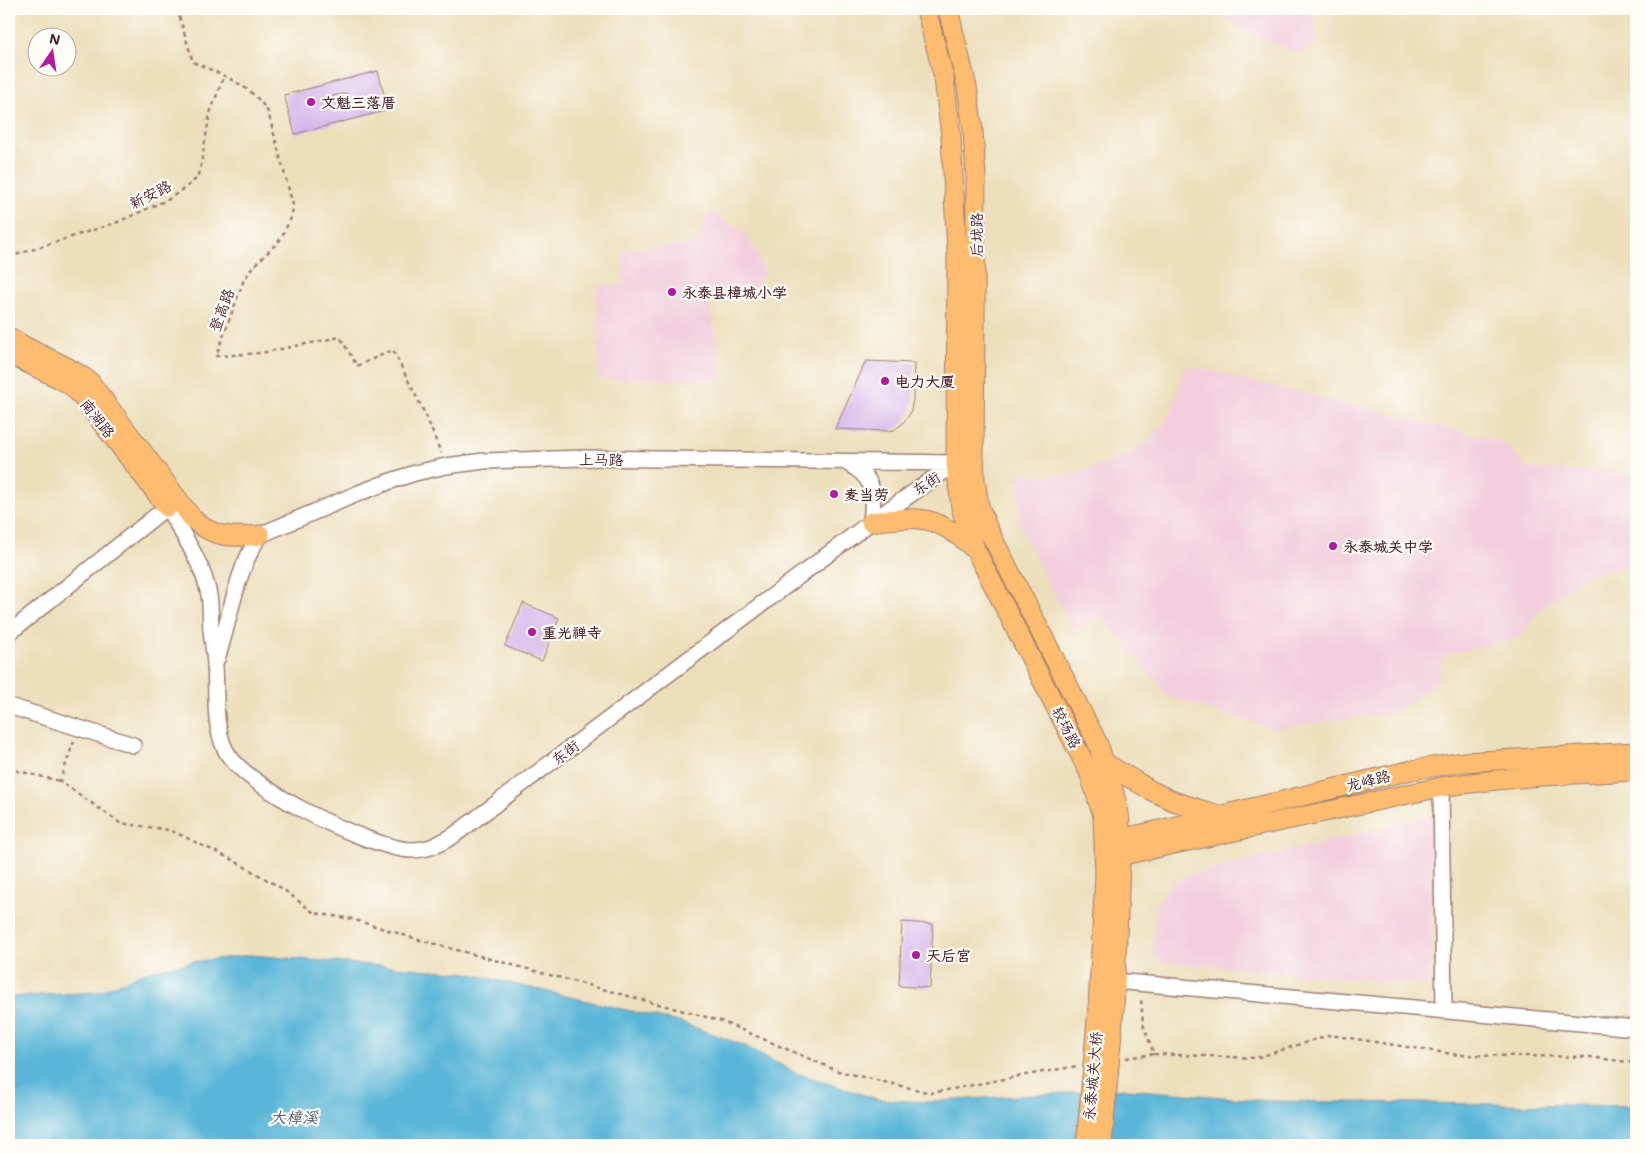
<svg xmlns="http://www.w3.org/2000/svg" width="1645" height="1154" font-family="Mali,'LXGW WenKai TC',sans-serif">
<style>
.built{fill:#f3cfde}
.water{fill:#5ab6d8;stroke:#526a82}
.building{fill:#d6b5eb;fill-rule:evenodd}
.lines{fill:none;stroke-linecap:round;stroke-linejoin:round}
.minor-casing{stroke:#9c7f74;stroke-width:18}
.major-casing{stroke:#9c7f74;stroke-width:21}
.path{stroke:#9c7f74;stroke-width:2.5;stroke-dasharray:4 4;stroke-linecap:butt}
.minor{stroke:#fff;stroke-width:15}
.major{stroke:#fdbc6f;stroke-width:19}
.major-bridge-casing{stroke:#9c7f74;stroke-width:21;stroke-linecap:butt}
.major-bridge{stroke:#fdbc6f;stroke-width:19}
.poi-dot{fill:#b5179e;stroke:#fdfcf7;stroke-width:2}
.labels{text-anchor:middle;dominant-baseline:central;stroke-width:4.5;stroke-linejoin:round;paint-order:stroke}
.poi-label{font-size:15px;font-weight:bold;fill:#4a1f2b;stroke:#fdfcf7;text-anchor:start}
.street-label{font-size:15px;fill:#4a1f2b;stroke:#fdfcf7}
.water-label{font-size:16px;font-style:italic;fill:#505b70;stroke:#fdfcf7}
</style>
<rect width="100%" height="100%" fill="#fdfcf7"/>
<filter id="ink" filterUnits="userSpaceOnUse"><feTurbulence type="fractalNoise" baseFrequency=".02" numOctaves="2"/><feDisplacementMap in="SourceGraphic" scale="10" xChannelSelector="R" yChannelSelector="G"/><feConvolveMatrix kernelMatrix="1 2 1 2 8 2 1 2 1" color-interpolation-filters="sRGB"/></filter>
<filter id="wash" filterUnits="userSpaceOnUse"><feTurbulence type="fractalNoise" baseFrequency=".0096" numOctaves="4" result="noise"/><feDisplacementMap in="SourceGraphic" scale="20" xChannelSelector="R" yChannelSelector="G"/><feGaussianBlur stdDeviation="1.12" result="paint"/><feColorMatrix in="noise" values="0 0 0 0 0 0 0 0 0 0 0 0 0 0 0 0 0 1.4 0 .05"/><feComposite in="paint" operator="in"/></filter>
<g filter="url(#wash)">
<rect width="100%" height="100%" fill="#eddfbc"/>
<path class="built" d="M1215,9H1316L1315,46L1299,54L1248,33Z
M709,211L747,235L766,274L743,298L710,304L723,381L599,379L596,286L624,285L622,250L696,244Z
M1185,365L1501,441L1528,468L1636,475V565L1587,575L1536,613L1520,638L1445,655L1438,681L1397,711L1275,729L1168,697L1102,616L1073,631L1020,527L1018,474L1049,476L1071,474L1096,467L1123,457L1146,442L1162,426L1172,410Z
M1434,815L1430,986L1161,962L1155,958L1152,950L1155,908L1159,899L1166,889L1175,881L1190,875Z"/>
<path class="water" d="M250,955L467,973L682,1023L743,1045L796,1073L877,1099L925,1102L1127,1089L1268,1101L1636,1106V1145H9V997L98,992L145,972L191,962Z"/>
<g id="blocks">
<path class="building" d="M378,71L388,110L295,134L284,95ZM347,93L351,108L338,112L333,96Z
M866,361L914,363L913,400L910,414L901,425L894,430L887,431L835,429Z
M523,603L559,618L542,661L505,646Z
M902,922L933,924L930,988L899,986Z"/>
</g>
</g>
<g filter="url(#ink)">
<use href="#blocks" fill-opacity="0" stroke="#9c7f74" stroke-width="1"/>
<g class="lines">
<defs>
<path id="minor" d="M847,463C876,478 874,493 871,522
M9,633L167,507C183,535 203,563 209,595C211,607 210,618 211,629C212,642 215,655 215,667C217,694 213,724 225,749C242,787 370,848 411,850C429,850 439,844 453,836L871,522L956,463
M217,659C231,617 235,572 260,535L359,493L388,482L415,473L446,466L484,461L585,458L956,463
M9,706L133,745
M1441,787L1444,1010
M1104,980L1636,1028"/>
<path id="major" d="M926,9L944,78L951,136L957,252L956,463L961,508L976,551L1089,772L1103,816L1105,875L1098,1008
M948,9L967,87L973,131L976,177L974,456L975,480L979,506L988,529L1098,744L1112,786L1119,813L1121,839L1114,1009
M9,337C35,355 65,362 90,382L192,518C212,538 233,538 260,535
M9,354L58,378L72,386L82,397L167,507
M871,522C918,516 936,514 973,548
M1105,763L1152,791L1173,801L1218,815
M1109,840L1143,834L1412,770L1463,762L1636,752
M1109,858L1441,787C1506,777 1571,774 1636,771"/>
</defs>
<use href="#minor" class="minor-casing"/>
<use href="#major" class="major-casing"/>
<path class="path" d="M177,9L193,62C220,74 252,85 268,112L293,205L292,216L280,240L251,269L243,282L216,356L261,353L340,337L357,366L393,350L426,416L441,453
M9,257L118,222L169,199L189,185L196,179L200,170L210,113L224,76
M74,741L60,781L120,823L170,830L231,859L283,889L314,913L352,919L420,940L721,1021L838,1071L931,1093L1020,1076L1078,1066
M9,767L14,770L60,781
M1154,1054L1256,1058L1330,1035L1459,1055L1590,1057L1636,1063
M1126,1058L1154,1054L1143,1024L1141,998"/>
<use href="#minor" class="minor"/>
<use href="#major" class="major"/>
<defs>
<path id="major-bridge" d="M1086,1145L1098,1008
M1102,1145L1114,1009"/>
</defs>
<use href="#major-bridge" class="major-bridge-casing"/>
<use href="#major-bridge" class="major-bridge"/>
</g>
</g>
<g class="poi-dot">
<circle cx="311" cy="102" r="5"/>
<circle cx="672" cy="292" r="5"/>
<circle cx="885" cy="381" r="5"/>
<circle cx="834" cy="494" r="5"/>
<circle cx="1333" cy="546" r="5"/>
<circle cx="532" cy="632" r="5"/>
<circle cx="916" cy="955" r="5"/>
</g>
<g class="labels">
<g class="poi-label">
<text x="321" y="102">文魁三落厝</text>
<text x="682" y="292">永泰县樟城小学</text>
<text x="895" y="381">电力大厦</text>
<text x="844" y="494">麦当劳</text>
<text x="1343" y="546">永泰城关中学</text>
<text x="542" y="632">重光禅寺</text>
<text x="926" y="955">天后宫</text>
</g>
<g class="street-label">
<text transform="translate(150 194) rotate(-27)">新安路</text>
<text transform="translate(976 235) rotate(-90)">后垅路</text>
<text transform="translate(221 310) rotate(-70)">登高路</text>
<text transform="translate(98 418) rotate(52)">南湖路</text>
<text x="601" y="459">上马路</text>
<text transform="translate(926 483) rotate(-34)">东街</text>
<text transform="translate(1067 727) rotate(63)">较场路</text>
<text transform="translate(565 752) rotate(-37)">东街</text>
<text transform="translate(1368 780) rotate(-14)">龙峰路</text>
<text transform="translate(1092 1076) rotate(-85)">永泰城关大桥</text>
</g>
<g class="water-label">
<text x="294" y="1116">大樟溪</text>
</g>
</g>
<rect width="1645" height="1154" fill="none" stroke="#fdfcf7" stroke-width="30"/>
<g transform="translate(52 52) rotate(13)"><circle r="24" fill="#fdfcf7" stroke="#b5a4a5"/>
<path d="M0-4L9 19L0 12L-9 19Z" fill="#b5179e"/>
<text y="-8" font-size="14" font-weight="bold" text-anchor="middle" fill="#4a1f2b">N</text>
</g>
</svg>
